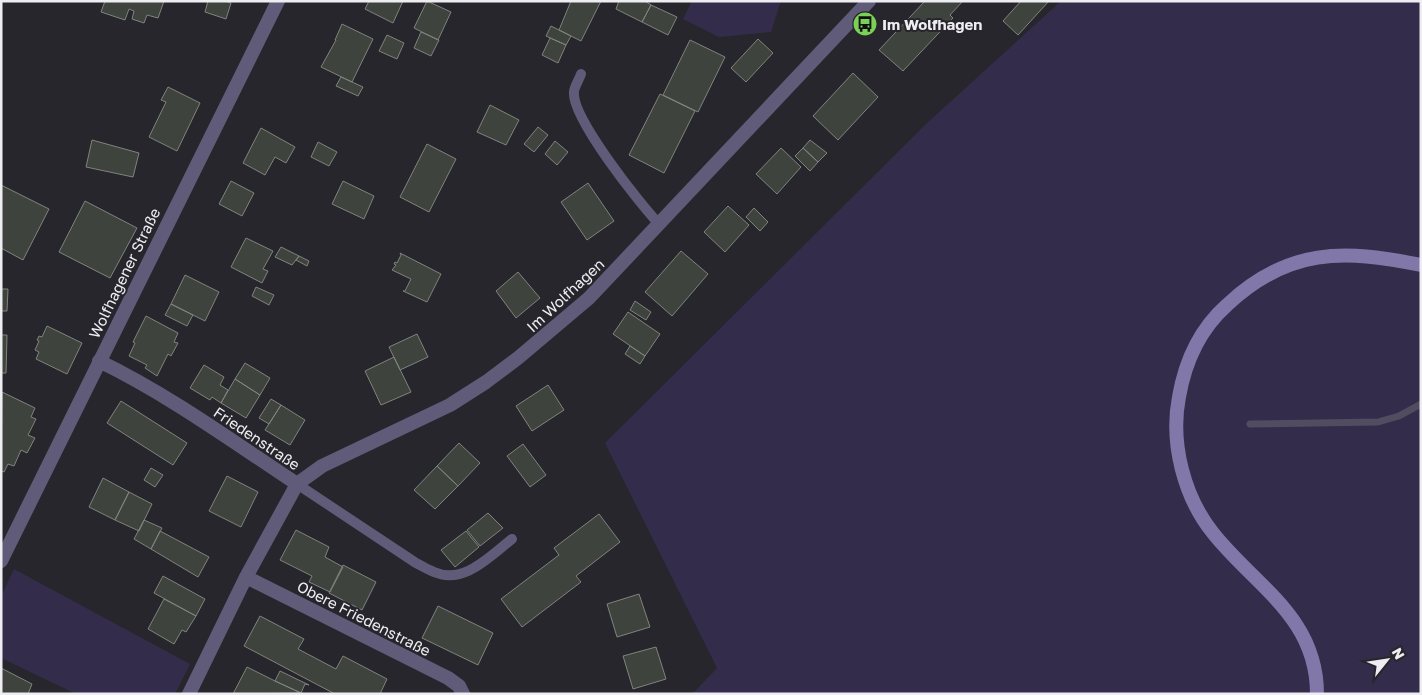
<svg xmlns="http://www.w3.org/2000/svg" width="1422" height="695" font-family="'Golos Text',sans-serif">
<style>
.green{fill:#332c4a}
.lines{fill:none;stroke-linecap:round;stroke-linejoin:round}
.stream{stroke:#524c60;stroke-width:7}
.building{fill:#3f433d;stroke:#7f847d}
.service{stroke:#615b7a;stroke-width:10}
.minor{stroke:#615b7a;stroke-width:14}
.secondary{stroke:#8277a9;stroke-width:14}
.labels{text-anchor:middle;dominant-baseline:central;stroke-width:4;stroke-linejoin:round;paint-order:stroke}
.poi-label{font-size:15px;font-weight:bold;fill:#eeedf2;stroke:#27262c;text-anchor:start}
.street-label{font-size:15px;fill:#eeedf2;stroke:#27262c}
</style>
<rect width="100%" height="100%" fill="#27262c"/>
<path class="green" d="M692,1H781L771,32L719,37L683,19Z
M1061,1H1421V694H692L717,668L605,443L927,123Z
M14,569L190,664L175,694H76L1,658V596Z"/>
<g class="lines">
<path class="stream" d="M1250,424L1378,422L1399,416L1421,404"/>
</g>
<path class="building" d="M105,1H164L158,18L147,15L144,23L132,19L134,11L129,9L125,20L101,12Z
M208,1H225L231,3L226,19L205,12Z
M369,1H403L393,23L365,9Z
M427,1L451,12L438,40L414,28Z
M571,1H601L581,41L559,30Z
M619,1H645L651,5L642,22L616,9Z
M925,1H963L950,15L953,18L903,71L879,50Z
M1021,1H1049L1018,35L1003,21Z
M651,5L677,17L668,35L642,22Z
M342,24L373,39L352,82L321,67L336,40H335Z
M551,26L571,36L566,45L546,36Z
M421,32L439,40L431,56L414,48Z
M387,35L404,43L397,59L379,51Z
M550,38L566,45L558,63L542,55Z
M758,39L773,53L746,82L731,68Z
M690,40L725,57L698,112L663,95Z
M853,73L878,97L838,140L813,116Z
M341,77L363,87L358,96L336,86Z
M168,87L200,103L177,151L149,137L166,102L161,100Z
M660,94L695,111L664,173L629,155Z
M490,105L519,120L506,145L477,132Z
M538,127L548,135L534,152L524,144Z
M261,128L295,147L286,163L275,157L265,175L243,163Z
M92,140L139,153L133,177L86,167Z
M810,140L827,153L818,162L803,148Z
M555,141L568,152L557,165L545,154Z
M318,142L337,152L329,166L311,157Z
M427,144L456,159L429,212L400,197Z
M781,148L801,167L777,194L756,174Z
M803,148L818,162L810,171L795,156Z
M231,181L254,193L242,216L219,204Z
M343,181L374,196L364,219L332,204Z
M588,183L614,221L587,240L561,202Z
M1,185L49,209L23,260L1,248Z
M85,201L137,228L110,278L59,252Z
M728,206L749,225L725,252L704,232Z
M754,208L768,222L760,231L746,217Z
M246,238L273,251L263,269L268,271L262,283L231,267Z
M281,247L299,256L292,265L275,257Z
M681,251L708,274L672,316L645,292Z
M400,253L441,274L427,302L403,291H405L411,279L392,270L396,265L394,264L395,262L397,263L401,255Z
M299,256L309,261L307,266L296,260Z
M518,272L540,298L516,318L496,291Z
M185,275L219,292L205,321L171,304Z
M256,287L274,295L269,305L252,296Z
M1,289H8L7,311H1Z
M635,301L651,312L646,320L630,310Z
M171,304L193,315L187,326L165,315Z
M628,312L660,334L645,356L613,334Z
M146,316L178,333L174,342L178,343L171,356L168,354L157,376L145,368L147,365L129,356L135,343L133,342Z
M47,326L82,343L67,374L36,359L39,352L35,350L39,341L37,340L39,336L42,337Z
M417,334L428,357L400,370L389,347Z
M1,335H7L6,373H1Z
M630,346L645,356L640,364L625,354Z
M394,357L411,392L381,405L365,371Z
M245,363L270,378L260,395L235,379Z
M204,365L224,377L220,385L228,390L221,403L212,397L210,400L190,388Z
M235,379L260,395L246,418L221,403Z
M548,385L564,410L532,431L516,406Z
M2,392L35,408L31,417L36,419L28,435L35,438L27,453L21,450L14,466L8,464L4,472L1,471Z
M271,399L281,405L269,424L259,418Z
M121,401L187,443L173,465L107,423Z
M281,405L305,420L290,445L265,430Z
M459,443L480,463L458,486L437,466Z
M523,444L546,475L530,487L507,456Z
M437,466L458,486L435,509L414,490Z
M151,468L163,475L155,487L144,480Z
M227,476L258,492L241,527L209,511Z
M103,478L129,492L115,520L89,507Z
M129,492L152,504L139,531L115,520Z
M488,513L503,528L480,546L467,530Z
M599,514L620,542L576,576L581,582L522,627L501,599L559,555L554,548Z
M144,520L162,528L151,549L134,539Z
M296,530L329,547L325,557L343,567L330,592L309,582L312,576L280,560Z
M160,531L209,557L198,577L151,549Z
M466,531L479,547L455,567L441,550Z
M343,565L376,582L362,610L329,593Z
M163,576L205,599L196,616L154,593Z
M639,594L650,627L617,637L607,604Z
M164,599L196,616L186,632L182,630L174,644L148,629Z
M438,606L493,633L478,665L422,638Z
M260,616L304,639L298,649L336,669L343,656L387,679L380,694H335L244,646Z
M656,647L666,679L633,689L623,656Z
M247,667L275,681L301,693L233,694Z
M1,668L32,684L28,694H1Z
M280,671L309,685L305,684L301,693L275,681Z"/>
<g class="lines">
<path class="service" d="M581,74C579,80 574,87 574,92C571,117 640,204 659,224
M297,484L416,563C422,566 428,570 434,572C464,585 490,556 512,539"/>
<path class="minor" d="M99,361C169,395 232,441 297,484
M1,561L278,1
M246,577L448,678L459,686L463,694
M189,694L246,577L297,484L322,466L450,405L486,382L518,358L589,298L869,1"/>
<path class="secondary" d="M1317,694C1317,617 1255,586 1213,533C1184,497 1170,443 1179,397C1185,362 1200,329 1227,305C1288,248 1343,249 1421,265"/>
</g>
<defs>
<symbol id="bus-disc" viewBox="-11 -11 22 22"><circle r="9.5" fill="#7bd155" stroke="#27262c"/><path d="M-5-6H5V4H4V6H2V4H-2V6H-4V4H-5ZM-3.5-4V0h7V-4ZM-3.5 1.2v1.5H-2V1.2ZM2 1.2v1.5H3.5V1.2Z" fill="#111"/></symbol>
</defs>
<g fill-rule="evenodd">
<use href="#bus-disc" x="851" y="10" width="28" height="28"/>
</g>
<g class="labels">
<g class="poi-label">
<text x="882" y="24">Im Wolfhagen</text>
</g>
<g class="street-label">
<text transform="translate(124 273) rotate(-64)">Wolfhagener Straße</text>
<text transform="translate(565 295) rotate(-43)">Im Wolfhagen</text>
<text transform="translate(257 438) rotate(34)">Friedenstraße</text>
<text transform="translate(364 618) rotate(27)">Obere Friedenstraße</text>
</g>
</g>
<rect width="1422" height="695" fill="none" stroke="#eeedf2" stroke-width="5"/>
<g transform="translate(1387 660) rotate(60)" stroke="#27262c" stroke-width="4" paint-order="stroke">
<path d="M0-4L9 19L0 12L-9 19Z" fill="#eeedf2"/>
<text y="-8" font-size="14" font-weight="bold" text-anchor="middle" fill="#eeedf2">N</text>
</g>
</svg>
